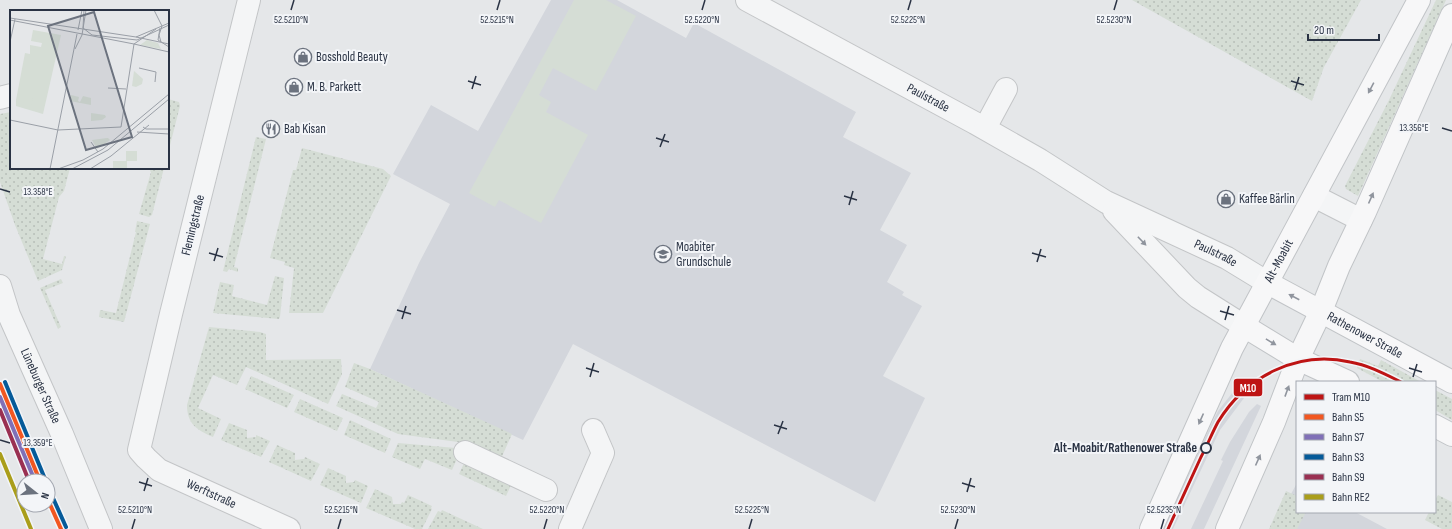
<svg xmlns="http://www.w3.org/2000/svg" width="1452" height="529" font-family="'Sofia Sans Condensed',sans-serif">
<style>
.built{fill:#d3d6dc}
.green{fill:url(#green-dots)}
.pitch{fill:#d5ddd5}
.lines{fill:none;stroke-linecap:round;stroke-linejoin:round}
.minor-casing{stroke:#c3c5c7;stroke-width:24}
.major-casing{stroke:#c1c4c7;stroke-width:24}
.minor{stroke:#f4f5f6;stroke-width:22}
.major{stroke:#f7f7f8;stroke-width:22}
.rail-1-casing{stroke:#f3f5f8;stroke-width:7}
.rail-2-casing{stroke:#f3f5f8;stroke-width:7}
.rail-3-casing{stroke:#f3f5f8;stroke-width:7}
.rail-4-casing{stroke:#f3f5f8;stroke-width:7}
.rail-5-casing{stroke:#f3f5f8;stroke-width:7}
.rail-1{stroke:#f25721;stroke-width:4}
.rail-2{stroke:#8070b7;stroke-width:4}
.rail-3{stroke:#055a99;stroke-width:4}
.rail-4{stroke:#9a3052;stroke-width:4}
.rail-5{stroke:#aa9e1b;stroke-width:4}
.tram-1-casing{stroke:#f3f5f8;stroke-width:6}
.tram-1{stroke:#be1414;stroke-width:3}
.oneway{fill:#90959e}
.oneway2{fill:#8f949d}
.ticks{fill:none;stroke:#2a3344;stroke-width:1.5}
.stop-dot{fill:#f3f5f8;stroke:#2a3344;stroke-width:2}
.labels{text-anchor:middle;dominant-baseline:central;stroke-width:4;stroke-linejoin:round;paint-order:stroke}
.poi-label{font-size:13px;fill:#2a3344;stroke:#f3f5f8;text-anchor:start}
.street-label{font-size:13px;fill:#2a3344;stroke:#f3f5f8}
.stop-label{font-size:13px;font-weight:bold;fill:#2a3344;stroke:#f3f5f8;text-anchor:end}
.inset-road{fill:none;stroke:#9a9fa7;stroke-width:1}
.view{fill:#6b727e;fill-opacity:0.15;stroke:#6b727e;stroke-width:2}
.inset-edge{fill:none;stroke:#2a3344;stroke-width:2}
.ticks-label{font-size:10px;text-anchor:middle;fill:#2a3344;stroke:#f3f5f8;stroke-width:4;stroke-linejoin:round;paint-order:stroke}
.line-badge{stroke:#f3f5f8;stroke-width:1.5}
.badge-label{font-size:11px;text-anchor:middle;font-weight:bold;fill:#fff}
</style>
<defs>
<pattern id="green-dots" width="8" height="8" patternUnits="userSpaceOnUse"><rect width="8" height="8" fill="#d5ddd5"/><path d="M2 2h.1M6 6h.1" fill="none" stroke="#b7beb8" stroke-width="1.8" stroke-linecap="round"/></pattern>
</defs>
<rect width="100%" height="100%" fill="#e5e7e9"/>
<path class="built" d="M551,0H617L686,38L694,23L856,112L843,137L911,173L880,230L907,245L887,282L904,292L902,295L922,306L883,376L925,398L875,502L573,344L523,440L370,369L419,263L450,204L393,174L431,105L478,131Z
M1233,392L1244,398L1220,430L1173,529H1163L1211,425L1218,411Z
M1257,404L1261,406L1204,529H1191L1223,461L1221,460L1230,442L1249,412Z
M1297,483V512H1355L1387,529H1272Z"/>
<path class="green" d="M1132,0H1361L1324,67L1312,101Z
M1436,0H1446L1358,196L1346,189L1345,186L1389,100Z
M168,99L179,102L180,106L168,153Z
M11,112V168H70L64,191L59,197L43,259L62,264L64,256H66L62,270L38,281L15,225L0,182V114Z
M256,137L266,139L234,267L238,268V272L229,269L227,272L223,271Z
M302,148L383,169L391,176L323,313H289L294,268L284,265L285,262L270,258L293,170H296Z
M151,168H164L152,215L149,217L139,214L151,172L150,171Z
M137,221L150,224L124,322L99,317L100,310L116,313L136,232H135Z
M275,276L284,278L280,317L279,319L213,313L220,282L234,285L232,296L267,305Z
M61,279L63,283L45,290L61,327L58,329L40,288Z
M209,327L260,332L266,334V360L341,359L342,374L328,404L246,367L237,385L213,375L198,408L221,419L213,437C197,430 187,424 187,405Z
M1360,359L1378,366L1381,360L1421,382H1383L1357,368Z
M354,363L370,369L512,434L499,463L458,442L398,434L336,406L342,394L376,408L379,402L345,387Z
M251,376L294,395L287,408L245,389Z
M1435,390L1452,399V420L1435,410Z
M300,399L343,418L337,431L294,412Z
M350,420L391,439L385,453L344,435Z
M229,423L247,430V438L256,437V435L270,441L261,457L221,440Z
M398,443L456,448L461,450L452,470L425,459L420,469L392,457Z
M277,445L295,453V460L304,459L305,457L320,464L311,481L269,462Z
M466,459L513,481L506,496L459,474Z
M328,468L346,476V483L354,482L355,480L368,486L361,503L320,485Z
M375,489L392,497L393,504H401L402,502L404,503L408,495L432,506L431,508L432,509L422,529H415L366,508Z
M1286,491L1297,496V512H1306L1297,529H1269Z
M1438,495L1452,502V529H1442L1425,520L1429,512H1435V500Z
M442,510L483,529H428L438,511L441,512Z"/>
<path class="pitch" d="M574,0H606L636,16L596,91L553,68L539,95L551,102L546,112L588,135L541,223L499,200L495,207L469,193Z"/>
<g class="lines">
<defs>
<g id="minor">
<path id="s1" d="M249,0L171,314L139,450L146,458L159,470L289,529"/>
<path id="s2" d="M747,0L975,123L1040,160L1106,202L1227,258L1268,283"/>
<path d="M0,98L11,95"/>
<path d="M985,128L1006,89"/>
<path d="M1314,196L1361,220"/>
<path d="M1114,211L1187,288L1198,297L1244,326"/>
<path id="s3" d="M0,286L9,315L62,434L101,529"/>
<path d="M465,452L546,490"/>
<path d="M570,529L603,453L593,430"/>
</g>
<g id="major">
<path id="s4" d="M1268,283L1452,382"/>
<path d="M1244,326L1298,359L1348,382"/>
<path d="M1435,426L1452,435"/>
<path id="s5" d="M1151,529L1232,348L1419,0"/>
<path d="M1227,529L1274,422L1298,359L1321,311L1339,266L1365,212L1452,15"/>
</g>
</defs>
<use href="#minor" class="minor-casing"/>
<use href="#major" class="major-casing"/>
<use href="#minor" class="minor"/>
<use href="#major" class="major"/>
<defs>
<path id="rail-1" d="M0,384L40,481
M48,500L61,529"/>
<path id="rail-2" d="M0,397L35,481"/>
<path id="rail-3" d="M5,382L45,479
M53,498L66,527"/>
<path id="rail-4" d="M0,410L29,481"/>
<path id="rail-5" d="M0,454L31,529"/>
</defs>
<use href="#rail-1" class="rail-1-casing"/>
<use href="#rail-2" class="rail-2-casing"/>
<use href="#rail-3" class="rail-3-casing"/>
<use href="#rail-4" class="rail-4-casing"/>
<use href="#rail-5" class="rail-5-casing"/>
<use href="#rail-1" class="rail-1"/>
<use href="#rail-2" class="rail-2"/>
<use href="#rail-3" class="rail-3"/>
<use href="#rail-4" class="rail-4"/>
<use href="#rail-5" class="rail-5"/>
<defs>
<path id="tram-1" d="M1168,529C1179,505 1190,481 1201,457C1207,446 1212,433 1218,422C1246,376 1298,350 1350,362C1368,365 1385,374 1401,382"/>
</defs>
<use href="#tram-1" class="tram-1-casing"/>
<use href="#tram-1" class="tram-1"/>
</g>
<defs><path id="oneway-solid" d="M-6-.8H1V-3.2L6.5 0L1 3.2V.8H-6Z"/></defs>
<g class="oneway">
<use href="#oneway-solid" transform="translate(1371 88) rotate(118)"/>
<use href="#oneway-solid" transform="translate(1371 198) rotate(-66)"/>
<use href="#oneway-solid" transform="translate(1294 297) rotate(-152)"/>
<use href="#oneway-solid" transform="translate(1271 342) rotate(31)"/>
<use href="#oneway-solid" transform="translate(1287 391) rotate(-70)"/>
<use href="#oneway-solid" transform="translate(1201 419) rotate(114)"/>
<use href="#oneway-solid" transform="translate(1258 460) rotate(-66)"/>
</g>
<use class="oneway2" href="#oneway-solid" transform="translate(1142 241) rotate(46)"/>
<path class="ticks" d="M291,10L294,0M497,10L500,0M702,10L705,0M908,10L911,0M1114,10L1117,0M468,81L481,85M1291,81L1304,85M472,89L476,76M1295,90L1299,77M1442,128L1452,131M656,138L669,142M660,147L665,134M0,189L10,192M844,196L857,200M849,205L853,191M209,253L223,257M1032,253L1046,257M214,261L218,248M1037,262L1041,249M397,310L411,314M1220,311L1234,315M402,319L406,306M1225,320L1229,306M586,368L599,372M1409,368L1422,372M590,377L594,363M1413,377L1417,364M774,425L787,429M778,434L783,421M0,440L10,443M139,482L152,486M962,483L975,487M144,491L148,478M967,492L971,478M132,529L135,519M338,529L341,519M544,529L547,519M749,529L752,519M955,529L958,519M1161,529L1164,519"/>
<defs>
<symbol id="shop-ring" viewBox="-11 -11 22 22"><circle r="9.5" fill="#f3f5f8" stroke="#6b727e" stroke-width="1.5"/><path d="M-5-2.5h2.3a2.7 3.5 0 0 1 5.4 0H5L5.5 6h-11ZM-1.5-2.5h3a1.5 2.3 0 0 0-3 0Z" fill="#6b727e"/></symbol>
<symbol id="restaurant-ring" viewBox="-11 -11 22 22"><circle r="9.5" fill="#f3f5f8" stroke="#6b727e" stroke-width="1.5"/><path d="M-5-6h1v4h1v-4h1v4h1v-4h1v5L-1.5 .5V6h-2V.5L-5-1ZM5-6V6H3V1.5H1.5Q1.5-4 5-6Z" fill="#6b727e"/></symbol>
<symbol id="school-ring" viewBox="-11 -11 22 22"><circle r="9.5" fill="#f3f5f8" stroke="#6b727e" stroke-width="1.5"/><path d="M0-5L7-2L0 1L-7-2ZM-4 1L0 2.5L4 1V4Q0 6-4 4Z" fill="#6b727e"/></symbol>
</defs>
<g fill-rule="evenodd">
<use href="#shop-ring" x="293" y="47" width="20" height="20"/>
<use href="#shop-ring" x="284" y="77" width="20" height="20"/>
<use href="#restaurant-ring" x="261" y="119" width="20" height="20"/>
<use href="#shop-ring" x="1216" y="189" width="20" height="20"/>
<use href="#school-ring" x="653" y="244" width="20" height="20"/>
</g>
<circle class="stop-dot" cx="1206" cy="448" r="5"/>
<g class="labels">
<g class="poi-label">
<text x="316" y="57">Bosshold Beauty</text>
<text x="307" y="87">M. B. Parkett</text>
<text x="284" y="129">Bab Kisan</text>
<text x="1239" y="199">Kaffee Bärlin</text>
<text x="676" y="247">Moabiter<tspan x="676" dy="15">Grundschule</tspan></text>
</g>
<g class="street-label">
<text stroke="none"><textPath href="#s2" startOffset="206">Paulstraße</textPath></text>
<text transform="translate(193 225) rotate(-76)">Flemingstraße</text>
<text stroke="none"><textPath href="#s2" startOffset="533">Paulstraße</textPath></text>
<text stroke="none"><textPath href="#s5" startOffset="297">Alt-Moabit</textPath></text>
<text stroke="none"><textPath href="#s4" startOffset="110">Rathenower Straße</textPath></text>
<text stroke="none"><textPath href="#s3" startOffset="108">Lüneburger Straße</textPath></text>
<text stroke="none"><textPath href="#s1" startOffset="549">Werftstraße</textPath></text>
</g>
<g class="stop-label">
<text x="1197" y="448">Alt-Moabit/Rathenower Straße</text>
</g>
</g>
<g transform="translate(10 10)">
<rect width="159" height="159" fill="#e5e7e9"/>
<path d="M23,20L51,25L33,104L6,96V90L15,43L20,44V35L31,37L32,33L21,31ZM137,30L148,33L151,39L130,35ZM124,61L133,69L132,74L126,77L122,76ZM81,103L95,105L96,107L92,110L81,111ZM97,128H98L100,130L87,139L82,130ZM116,141H127V151H117V159H103V151H116Z" fill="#d5ddd5"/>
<path d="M8,85L23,88L21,97L6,94ZM61,85L69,87L68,91L70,92L73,86L81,88V95L60,91Z" fill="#d5ddd5"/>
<path class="inset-road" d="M74,0L73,18L82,25L127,30L159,15M144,0L152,16L149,25L151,32M0,8L126,27L159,13M0,10L124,34L146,19M150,18L148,30L159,37M68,20L72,0M72,25L76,0M126,27L159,34M0,32L5,9M65,39L72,25M129,58L146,62L145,72M98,78L116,79M0,110L48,120L111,117L124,34L159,42M133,117L136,119H159M127,122L159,124M81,132L88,142M40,159L67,24M48,159L73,150L93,139L159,84M62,159L98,140L159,89M80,159L101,146L139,115"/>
<path class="view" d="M84,2L122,127L76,140L38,16Z"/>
<rect width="159" height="159" class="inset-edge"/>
</g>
<g class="ticks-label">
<text x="291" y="23">52.5210°N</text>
<text x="497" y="23">52.5215°N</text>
<text x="702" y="23">52.5220°N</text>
<text x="908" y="23">52.5225°N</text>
<text x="1114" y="23">52.5230°N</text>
<text x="1414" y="131">13.356°E</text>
<text x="38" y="195">13.358°E</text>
<text x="38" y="446">13.359°E</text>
<text x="135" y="513">52.5210°N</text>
<text x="341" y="513">52.5215°N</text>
<text x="547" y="513">52.5220°N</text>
<text x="752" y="513">52.5225°N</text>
<text x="958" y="513">52.5230°N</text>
<text x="1164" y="513">52.5235°N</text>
</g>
<rect class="line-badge" x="1233" y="378" width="30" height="19" rx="4" fill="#be1414"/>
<g class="badge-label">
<text x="1248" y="392">M10</text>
</g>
<rect x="1296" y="381" width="140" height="132" fill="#f3f5f8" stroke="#a3a7b0"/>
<rect x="1304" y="394" width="20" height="6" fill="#be1414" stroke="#a3a7b0"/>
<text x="1332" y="401" font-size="12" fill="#2a3344">Tram M10</text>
<rect x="1304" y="414" width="20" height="6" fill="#f25721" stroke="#a3a7b0"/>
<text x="1332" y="421" font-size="12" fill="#2a3344">Bahn S5</text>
<rect x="1304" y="434" width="20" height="6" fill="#8070b7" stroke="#a3a7b0"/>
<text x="1332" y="441" font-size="12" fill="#2a3344">Bahn S7</text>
<rect x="1304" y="454" width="20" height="6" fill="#055a99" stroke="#a3a7b0"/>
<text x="1332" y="461" font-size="12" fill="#2a3344">Bahn S3</text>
<rect x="1304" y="474" width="20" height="6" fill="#9a3052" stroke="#a3a7b0"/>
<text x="1332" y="481" font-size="12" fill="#2a3344">Bahn S9</text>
<rect x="1304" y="494" width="20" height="6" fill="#aa9e1b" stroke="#a3a7b0"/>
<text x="1332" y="501" font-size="12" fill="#2a3344">Bahn RE2</text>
<g transform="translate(36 493) rotate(107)"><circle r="19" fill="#f3f5f8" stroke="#a3a7b0"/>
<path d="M0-3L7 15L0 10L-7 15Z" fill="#6b727e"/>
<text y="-6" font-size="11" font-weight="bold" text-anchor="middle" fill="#2a3344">N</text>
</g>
<path d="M1308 34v6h71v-6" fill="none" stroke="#2a3344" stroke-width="2"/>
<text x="1314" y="34" font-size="12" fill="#2a3344" stroke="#f3f5f8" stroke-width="3" paint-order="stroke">20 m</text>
</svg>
